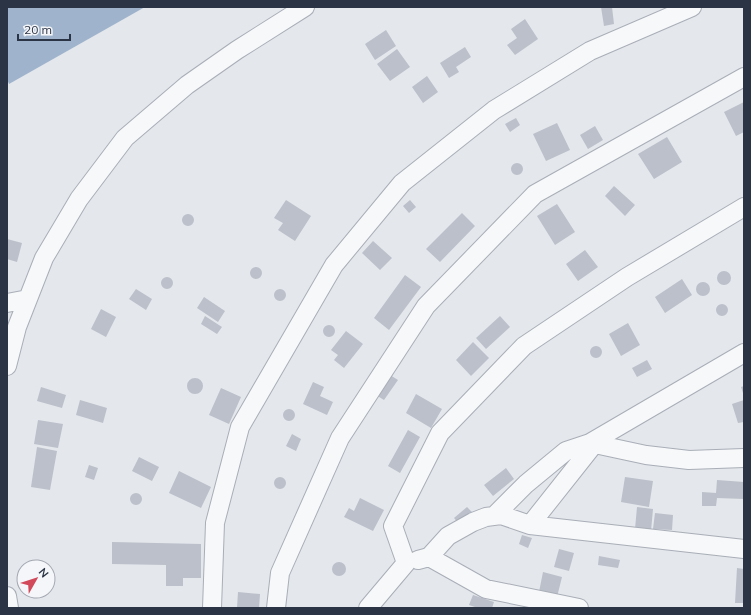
<svg xmlns="http://www.w3.org/2000/svg" width="751" height="615" font-family="Mulish,sans-serif">
<style>
.water{fill:#9fb4cc}
.building{fill:#bbc0ca}
.lines{fill:none;stroke-linecap:round;stroke-linejoin:round}
.minor-casing{stroke:#a9aeb7;stroke-width:20}
.minor{stroke:#f7f8fa;stroke-width:18}
</style>
<rect width="100%" height="100%" fill="#e4e7ec"/>
<path class="water" d="M7,7H145L9,84L7,79Z"/>
<path class="building" d="M601,7H612L614,24L604,26Z
M525,19L538,39L515,55L507,45L517,38L511,29Z
M386,30L396,46L375,60L365,44Z
M465,47L471,57L456,67L459,72L449,78L440,63Z
M397,49L410,67L390,81L377,64Z
M427,76L438,92L423,103L412,87Z
M744,102V132L736,136L724,112Z
M516,118L520,125L510,132L505,124Z
M557,123L570,150L546,161L533,134Z
M595,126L603,140L588,149L580,135Z
M667,137L682,162L654,179L638,154Z
M511 169a6 6 0 1 1 12 0a6 6 0 1 1-12 0Z
M614,186L635,205L625,216L605,196Z
M286,200L311,216L295,241L278,230L283,223L274,218Z
M410,200L416,207L409,213L403,206Z
M557,204L575,232L555,245L537,216Z
M462,213L475,226L440,262L426,249Z
M182 220a6 6 0 1 1 12 0a6 6 0 1 1-12 0Z
M7,239L22,243L17,262L7,259Z
M373,241L392,258L380,270L362,253Z
M585,250L598,267L578,281L566,264Z
M250 273a6 6 0 1 1 12 0a6 6 0 1 1-12 0Z
M717 278a7 7 0 1 1 14 0a7 7 0 1 1-14 0Z
M405,275L421,287L389,330L374,318Z
M161 283a6 6 0 1 1 12 0a6 6 0 1 1-12 0Z
M682,279L692,295L665,313L655,297Z
M696 289a7 7 0 1 1 14 0a7 7 0 1 1-14 0Z
M274 295a6 6 0 1 1 12 0a6 6 0 1 1-12 0Z
M136,289L152,299L146,310L129,299Z
M204,297L225,311L218,322L197,308Z
M716 310a6 6 0 1 1 12 0a6 6 0 1 1-12 0Z
M101,309L116,317L106,337L91,329Z
M205,316L222,327L217,334L201,324Z
M500,316L510,327L486,349L476,338Z
M628,323L640,345L621,356L609,334Z
M323 331a6 6 0 1 1 12 0a6 6 0 1 1-12 0Z
M346,331L363,344L344,368L334,360L338,355L331,350Z
M473,342L489,358L471,376L456,360Z
M590 352a6 6 0 1 1 12 0a6 6 0 1 1-12 0Z
M647,360L652,369L637,377L632,368Z
M390,375L398,380L384,400L376,395Z
M187 386a8 8 0 1 1 16 0a8 8 0 1 1-16 0Z
M313,382L324,387L320,396L333,402L327,415L303,404Z
M744,386V396L741,387Z
M41,387L66,395L62,408L37,401Z
M221,388L241,397L229,424L209,415Z
M416,394L442,409L431,428L406,413Z
M80,400L107,408L103,423L76,415Z
M744,400V422L738,423L732,404Z
M283 415a6 6 0 1 1 12 0a6 6 0 1 1-12 0Z
M38,420L63,424L58,448L34,444Z
M408,430L420,437L400,473L388,466Z
M292,434L301,439L296,451L286,446Z
M37,447L57,451L50,490L31,487Z
M139,457L159,467L152,481L132,471Z
M89,465L98,468L94,480L85,477Z
M506,468L514,479L493,496L484,485Z
M179,471L211,487L201,508L169,493Z
M274 483a6 6 0 1 1 12 0a6 6 0 1 1-12 0Z
M625,477L653,481L649,507L621,502Z
M717,480L744,482V499L717,498L716,506H702V492L716,493Z
M130 499a6 6 0 1 1 12 0a6 6 0 1 1-12 0Z
M360,498L384,510L373,531L344,517L349,508L354,511Z
M467,507L473,513L460,525L454,518Z
M637,507L653,509L651,531L635,529Z
M655,513L673,515L672,530L653,529Z
M522,535L532,538L528,548L519,544Z
M112,542L201,544V578H183V586H166V565L112,564Z
M559,549L574,553L569,571L554,567Z
M599,556L620,560L618,568L598,565Z
M332 569a7 7 0 1 1 14 0a7 7 0 1 1-14 0Z
M737,568L744,569V603H735Z
M543,572L562,577L557,597L539,592Z
M238,592L260,594L259,608H237Z
M473,595L494,602L492,608H475V607L469,605Z"/>
<g class="lines">
<defs>
<path id="minor" d="M7,303L28,299
M7,366L17,327L44,258L79,199L125,138L187,85L237,50L305,7
M494,516L526,484L566,451L590,443L646,455L689,460L744,458
M530,525L744,549
M429,557L448,536L473,522L486,517L501,515L530,525L591,448L590,443L744,353
M418,560L429,557L486,589L579,608
M7,596L9,608
M212,608L215,523L240,427L334,265L402,183L494,110L590,51L692,7
M276,608L280,573L340,438L426,306L535,194L744,77
M368,608L406,563L393,526L440,433L524,346L627,277L744,207"/>
</defs>
<use href="#minor" class="minor-casing"/>
<use href="#minor" class="minor"/>
</g>
<rect width="751" height="615" fill="none" stroke="#2b3445" stroke-width="16"/>
<g transform="translate(36 579) rotate(51)"><circle r="19" fill="#f4f6f9" stroke="#a4a8b1"/>
<path d="M0-3L7 15L0 10L-7 15Z" fill="#d1495b"/>
<text y="-6" font-size="11" font-weight="bold" text-anchor="middle" fill="#2b3445">N</text>
</g>
<path d="M18 34v6h52v-6" fill="none" stroke="#2b3445" stroke-width="2"/>
<text x="24" y="34" font-size="12" fill="#2b3445" stroke="#f4f6f9" stroke-width="3" paint-order="stroke">20 m</text>
</svg>
